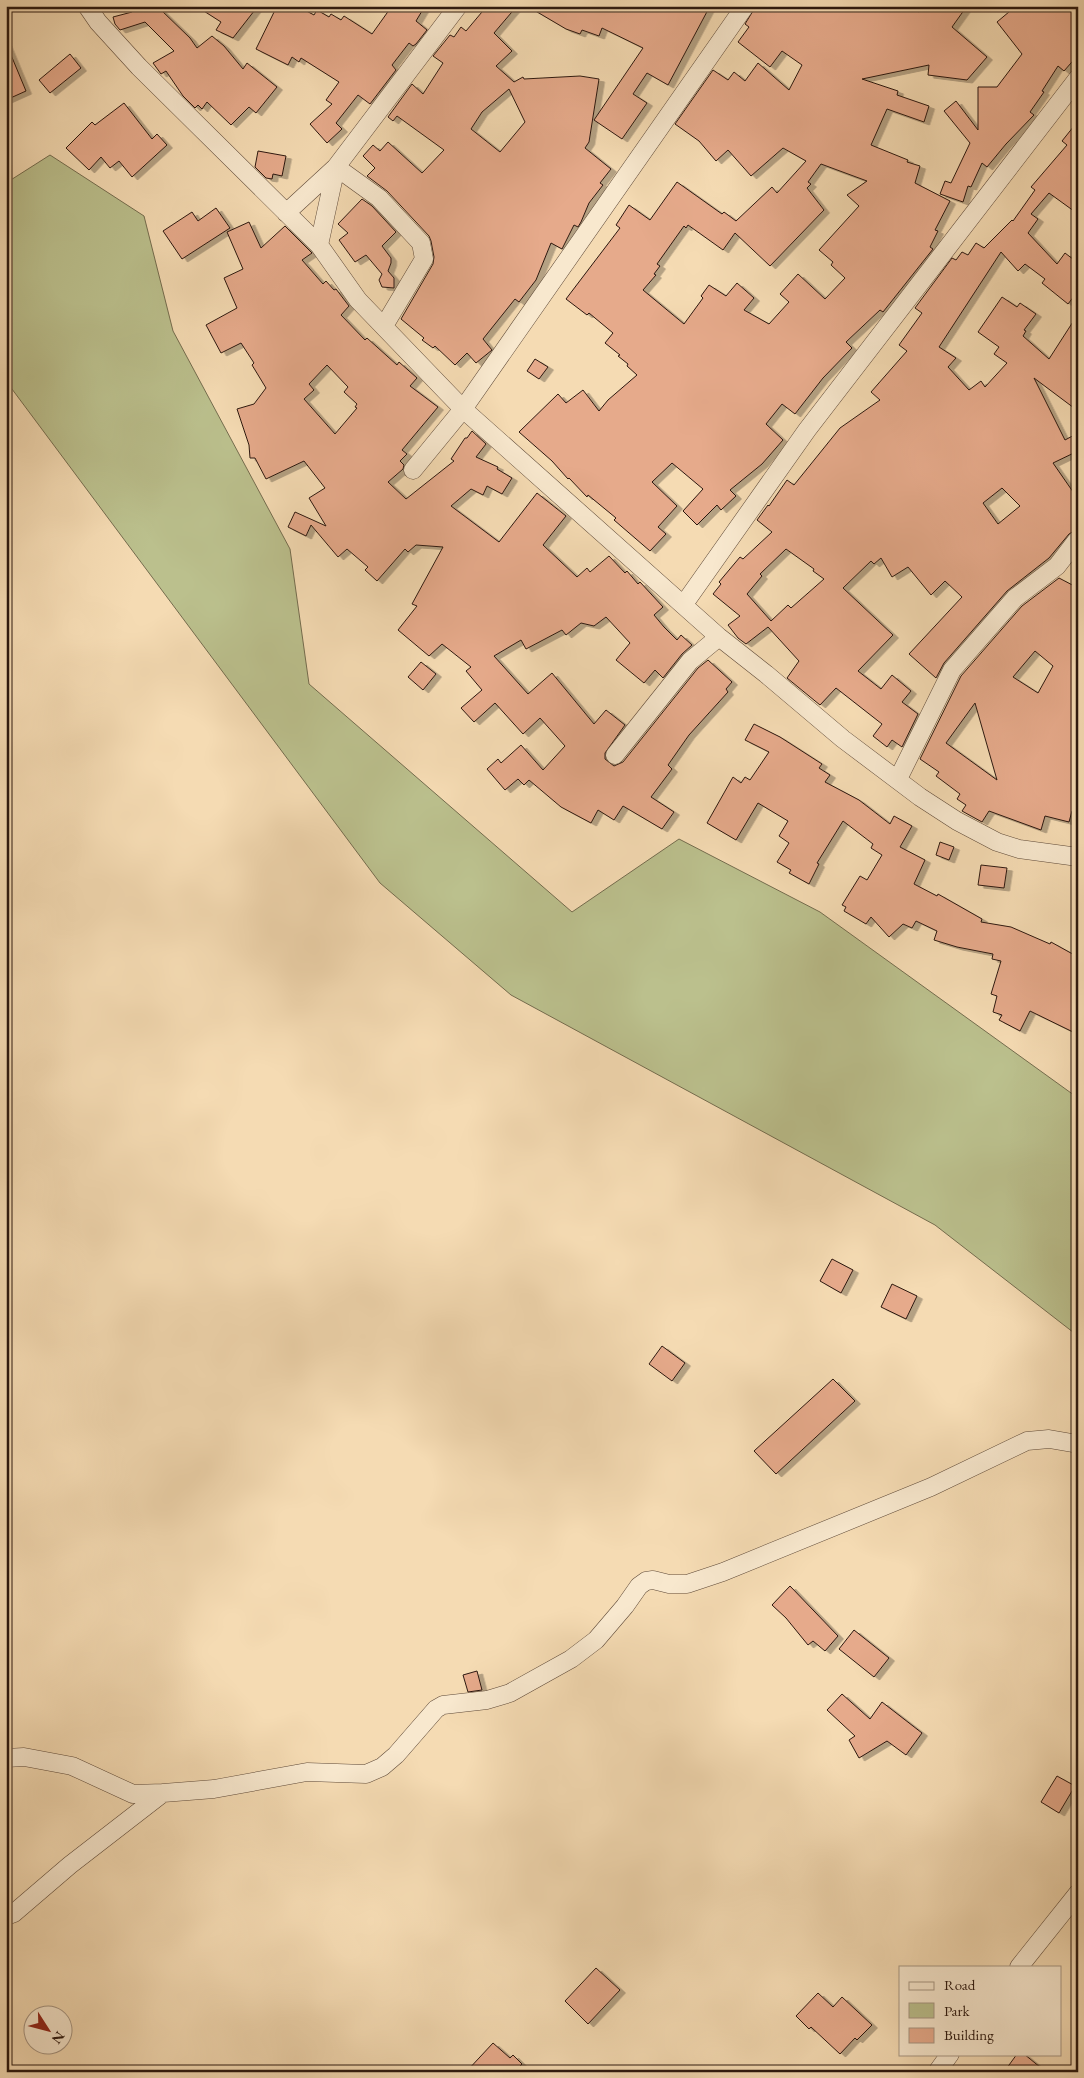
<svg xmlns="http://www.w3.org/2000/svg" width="1084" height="2078" font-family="'EB Garamond',serif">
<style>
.green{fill:#bbc08d;stroke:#746c4e}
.building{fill:#e6aa8b;stroke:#2c180f;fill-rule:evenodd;filter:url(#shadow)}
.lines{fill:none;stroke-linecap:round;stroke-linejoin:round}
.minor-casing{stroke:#5e4938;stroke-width:19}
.minor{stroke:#f8e8ce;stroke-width:18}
</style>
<defs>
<filter id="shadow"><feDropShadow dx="5.5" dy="3" stdDeviation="0" flood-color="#0004"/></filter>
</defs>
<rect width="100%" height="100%" fill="#f5dbb3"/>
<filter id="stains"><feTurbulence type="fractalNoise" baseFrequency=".004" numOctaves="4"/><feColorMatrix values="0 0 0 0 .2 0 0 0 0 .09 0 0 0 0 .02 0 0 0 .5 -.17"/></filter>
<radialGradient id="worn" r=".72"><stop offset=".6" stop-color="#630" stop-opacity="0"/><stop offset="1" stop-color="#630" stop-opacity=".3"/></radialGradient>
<path class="green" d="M50,155L144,216L173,331L290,549L309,684L572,912L679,839L820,912L1078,1098V1336L935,1225L511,995L380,883L6,381V183Z"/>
<path class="building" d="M127,6H162L160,9L190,38L197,48L212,36L224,46L243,69L247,63L277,87L256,113L249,107L231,125L207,102L202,109L198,105L195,108L183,96L166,71L161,74L153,63L174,51L145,22L120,30L115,24L113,17L132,12Z
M196,6H258L233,38L216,30L221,22Z
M277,6H297L314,15L317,10L329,17L331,14L341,20L344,16L372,34L392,6H425L416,21L427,30L416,44L413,46L409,43L392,65L396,70L370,104L358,95L336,123L342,129L327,143L310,124L332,104L326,100L339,82L301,58L299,62L292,57L288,65L256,49Z
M487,6H517L494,33L512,51L496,66L514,82L523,77L524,79L580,76L599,79L589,142L585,148L611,169L600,183L603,185L589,203L581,222L578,227L574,225L562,249L551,243L536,280L519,302L515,299L483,339L492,350L476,363L467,353L455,365L435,346L433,348L422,340L424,338L401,319L433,264L434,257L431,241L429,236L387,191L367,176L375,168L363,156L373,145L380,151L388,142L422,173L444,150L397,116L393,121L388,117L412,84L423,94L443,63L433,56L450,35L454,37L461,27L466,31ZM509,89L525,122L500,152L471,129L482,112Z
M527,6H710L668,85L647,73L633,94L647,103L622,139L594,120L643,48L602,28L599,36L582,30L580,34L566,29Z
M756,6H911L919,12L923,6H967L952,27L987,57L967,80L928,75L929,65L862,79L898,91L897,95L929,106L924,122L887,109L871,145L908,160L907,162L920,166L915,183L950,201L935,230L938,231L930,247L933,249L883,312L880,310L846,342L852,348L823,378L795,414L782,404L766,424L783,440L762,464L730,490L736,496L721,510L717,505L697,525L683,511L703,489L672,463L652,482L677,506L658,527L666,534L650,551L614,520L616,518L588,495L587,497L569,478L568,479L552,461L519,432L558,394L566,403L583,390L599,411L608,400L637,375L627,366L628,364L618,356L620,355L605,343L613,333L589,313L587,315L566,299L620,228L616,225L629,205L650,220L677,182L722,214L724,212L736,221L772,187L777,193L806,161L783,148L751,176L728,150L716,161L699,141L675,124L713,70L728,80L734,72L745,81L758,63L789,90L802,65L782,51L770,67L738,42L749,27L745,24ZM821,164L867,181L847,195L859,206L819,250L833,262L831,265L845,278L825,299L798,274L780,294L789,302L769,324L744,310L754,298L737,283L726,296L709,285L701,296L703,298L684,324L643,290L656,275L654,274L660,266L657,264L684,226L686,228L688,225L723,250L735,233L770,266L824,210L807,188L811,184L808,182Z
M1016,6H1078V55L1064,71L1058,66L1042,91L1044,92L1030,112L1034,115L1006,144L987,167L982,163L971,187L968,186L963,202L940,194L945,181L951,183L970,143L944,111L956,101L978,130V87H997L1022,54L997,22Z
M6,43L26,91L6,100Z
M70,54L81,68L50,93L39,80Z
M124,103L152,139L157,134L167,145L132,177L119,161L110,168L101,157L89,170L66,148L92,122L95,125Z
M1078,121V214L1049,193L1031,214L1038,219L1028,233L1057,264L1065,253L1078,263V291L1068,304L1042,283L1045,279L1025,264L1018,271L1001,252L939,347L956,358L948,367L969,390L981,381L985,387L1007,363L994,354L999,347L978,332L1002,297L1017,307L1020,303L1036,314L1024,330L1026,331L1023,336L1049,359L1078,314V411L1034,378L1065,440L1078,433V451L1053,463L1078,499V529L1069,534L1049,558L1007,591L944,663L936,678L909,654L962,597L945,581L931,595L908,567L892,577L881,558L874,564L871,561L843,588L893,635L858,671L881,689L892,675L911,691L902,702L918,714L902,747L892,740L887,747L873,736L882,724L836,688L820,705L787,678L799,661L768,627L746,644L738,638L728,625L740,616L713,594L721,584L719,582L740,557L743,559L772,532L757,520L768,505L769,506L787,480L794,485L840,428L880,400L871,392L907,351L899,345L922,313L915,308L952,258L956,260L962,252L968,255L976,243L984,248L1012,220L1013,221L1035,190L1031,187L1067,145L1062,141ZM1002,488L1020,506L998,524L983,503ZM786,549L814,569L813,571L824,579L791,608L788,605L771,621L747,594L762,576L760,574Z
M258,151L286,156L282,176L273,174L272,179L266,178L255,167Z
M362,199L372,206L396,232L382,246L391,258V263L388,271L394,278V288L382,287L379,280L382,274L366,255L355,262L339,240L348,233L338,224Z
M216,208L230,228L182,259L163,231L192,212L198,221Z
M249,222L261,248L285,226L312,253L302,260L323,284L326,281L334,290L336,289L349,306L341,315L365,340L367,338L397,365L399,362L417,378L410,386L438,407L402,450L407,454L400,461L404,465L403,469L388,482L406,499L454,461L451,459L465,438H467L472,431L486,444L476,457L498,467L497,469L512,478L502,494L487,486L483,495L471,489L451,506L499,542L537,493L566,516L543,545L577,577L587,568L590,572L609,556L625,573L627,571L638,584L640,582L663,607L654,615L664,627L677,640L681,635L692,645L682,654L663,678L655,670L644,683L616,660L630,643L606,617L594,626L581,623L566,635L562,630L526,649L521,640L494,656L528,694L552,673L594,724L606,710L625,725L605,753V759L614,766L623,762L698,668L708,660L732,682L726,689L728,692L689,735L668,765L672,769L651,797L674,812L662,829L623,806L614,820L598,810L591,823L561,807L529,780L524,785L518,779L505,790L487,769L498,759L501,763L521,745L543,770L565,746L540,718L523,734L495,703L474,722L461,708L482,690L466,671L471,667L442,644L429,656L398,630L417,606L412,604L443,547L416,545L408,552L405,549L377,581L365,570L368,567L347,549L338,557L311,525L306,536L288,527L295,512L326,526L309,498L325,488L304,461L266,479L255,458H250L249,445L237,409L254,404L266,388L252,365L254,363L241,343L221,353L206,325L237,308L224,278L243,269L227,232ZM327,365L348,387L344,392L357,404L355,407L357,408L335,434L304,399L314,390L309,384Z
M535,359L548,367L539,379L527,371Z
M1059,578L1078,588V812L1072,811L1069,822L1045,816L1041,830L989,811L982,822L962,811L966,805L957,799L960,794L936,776L939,772L920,759L961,676L1022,606ZM1035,651L1053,666L1038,693L1013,677ZM975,703L997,780L946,743Z
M421,662L436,674L423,690L408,677Z
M754,724L780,737L822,764L819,768L830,775L825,782L859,800L890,824L894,816L912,826L900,847L925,860L914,884L937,896L938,894L982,919L981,922L1011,927L1050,944L1051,942L1078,957V1023L1073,1032L1030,1011L1020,1031L999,1020L1002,1015L993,1012L997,996L991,994L1001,961L992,959L993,954L957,947L934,940L937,931L916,921L912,928L903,924L889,937L871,917L866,924L844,911L846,907L842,905L860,876L867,880L882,855L871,848L873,844L843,821L817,863L819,864L809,884L789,873L791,870L777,862L789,843L779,836L788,821L758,803L736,840L707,823L733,777L741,783L745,777L750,780L769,752L745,740Z
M940,842L954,847L949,860L936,855Z
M981,865L1007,868L1004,888L978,885Z
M832,1259L853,1270L841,1293L820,1281Z
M892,1284L917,1296L906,1319L881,1307Z
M662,1346L685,1363L672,1381L649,1364Z
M833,1379L855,1401L776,1474L754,1451Z
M790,1586L838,1636L825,1651L813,1641L808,1645L786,1618L772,1605Z
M854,1630L889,1658L874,1677L839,1649Z
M477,1671L482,1690L468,1692L463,1675Z
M842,1694L870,1719L882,1702L922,1733L906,1755L887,1741L859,1758L849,1740L855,1736L827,1710Z
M1057,1776L1075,1786L1059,1813L1041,1802Z
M596,1968L620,1990L588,2024L565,2001Z
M818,1993L833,2007L842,1997L872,2025L857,2040L855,2038L840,2054L811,2027L809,2029L796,2016Z
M493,2043L510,2058L513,2055L522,2064L519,2067L525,2072H466Z
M1017,2054H1024L1046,2072H1004Z"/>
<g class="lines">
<defs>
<path id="minor" d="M87,6L98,22L139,67L319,245L358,300L463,409L719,637L766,674L843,739L920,797L957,821L997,842L1019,849L1078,857
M286,213L336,167L379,198L421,243L424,259L384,326
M319,245L336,167L458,6
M413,470L463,409L745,6
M684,604L807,430L1078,78
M615,755L690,661L719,637
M898,779L952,670L1015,598L1057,566L1077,540
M6,1758L24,1757L72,1766L133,1794L163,1793
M6,1916L14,1913L70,1865L163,1793L214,1789L307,1772L366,1774L382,1767L396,1755L436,1709L443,1705L487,1700L510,1693L571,1659L596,1640L625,1606L639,1586L646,1581L653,1580L669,1584H687L723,1572L931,1487L1027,1441L1049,1439L1078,1444
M1019,1967L1078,1893
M937,2072L950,2054"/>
</defs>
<use href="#minor" class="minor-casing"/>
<use href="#minor" class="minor"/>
</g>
<rect width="1084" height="2078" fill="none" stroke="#f5dbb3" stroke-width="25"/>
<rect x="8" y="8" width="1069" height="2063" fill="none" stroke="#2c180f" stroke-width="2.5"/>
<rect x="12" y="12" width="1059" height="2053" fill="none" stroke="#2c180f"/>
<rect x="899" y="1966" width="162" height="90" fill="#f8e8ce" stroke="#a69582"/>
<rect x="909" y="1982" width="25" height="8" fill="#f8e8ce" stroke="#a69582"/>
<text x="944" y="1990" font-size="15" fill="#2c180f">Road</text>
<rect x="909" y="2003" width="25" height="15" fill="#bbc08d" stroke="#a69582"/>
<text x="944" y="2016" font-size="15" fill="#2c180f">Park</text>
<rect x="909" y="2028" width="25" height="15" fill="#e6aa8b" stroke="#a69582"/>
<text x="944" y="2040" font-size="15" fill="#2c180f">Building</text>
<g transform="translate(48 2030) rotate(126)"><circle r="24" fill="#f8e8ce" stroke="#a69582"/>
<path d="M0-4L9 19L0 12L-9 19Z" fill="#8f2418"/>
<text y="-8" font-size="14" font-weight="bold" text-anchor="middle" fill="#2c180f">N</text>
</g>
<rect width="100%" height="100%" filter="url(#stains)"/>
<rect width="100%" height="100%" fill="url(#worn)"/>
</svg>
